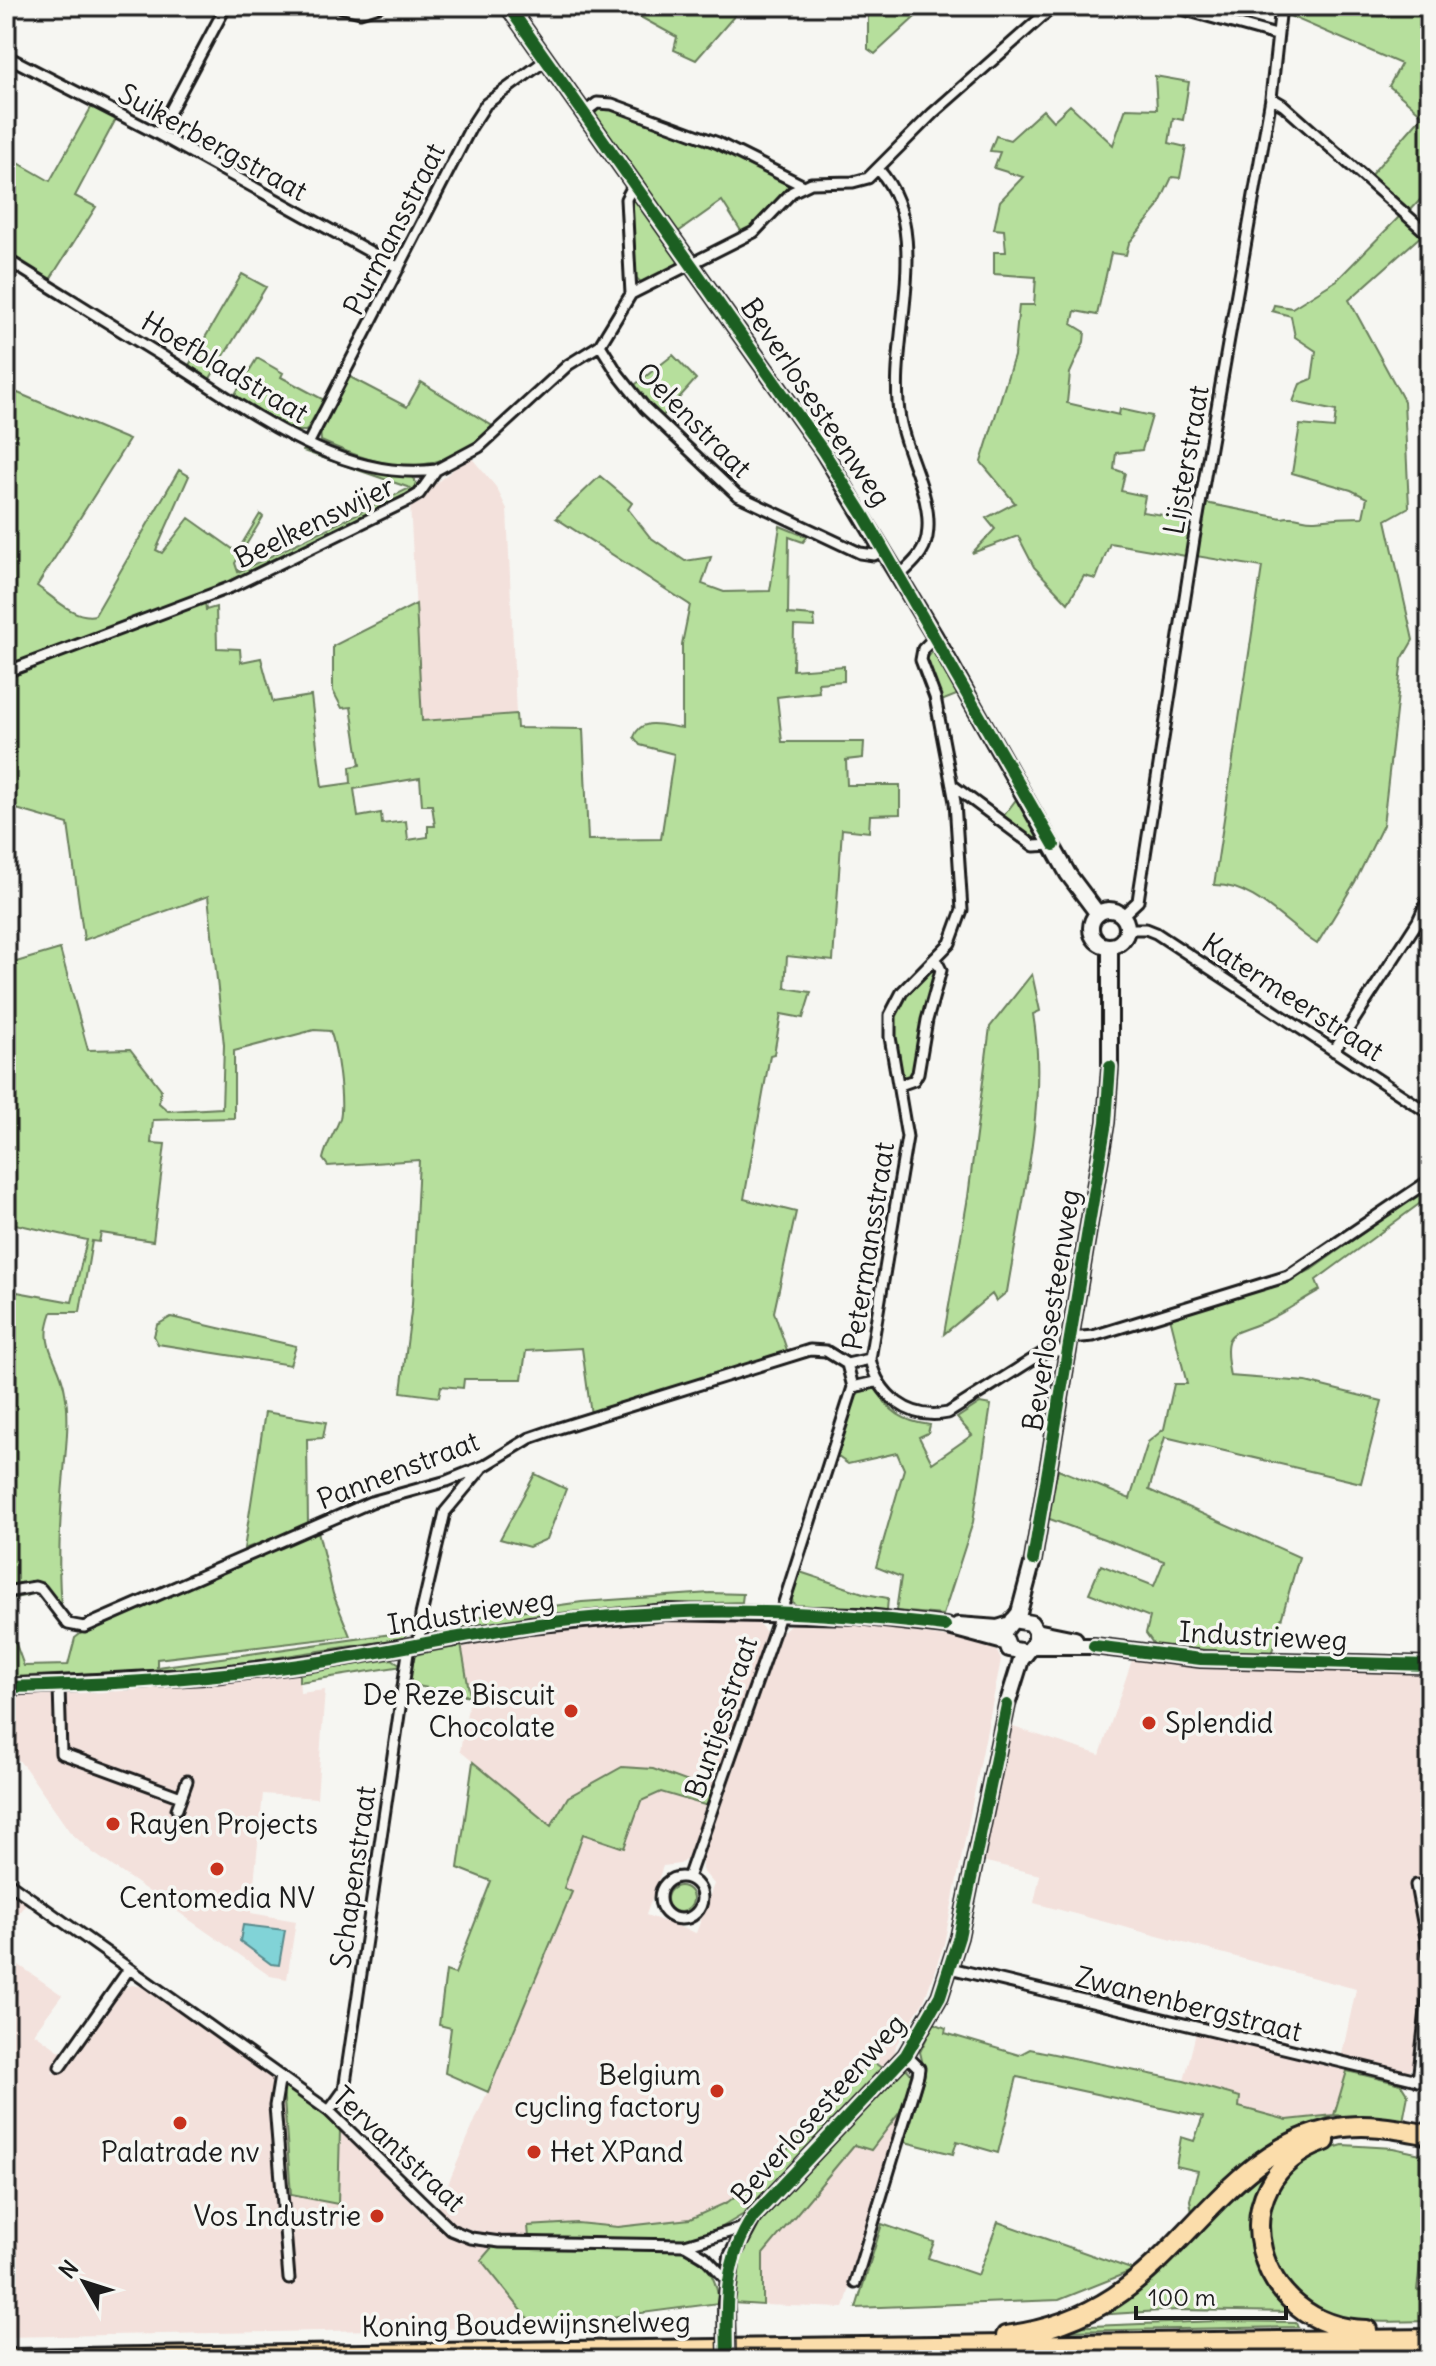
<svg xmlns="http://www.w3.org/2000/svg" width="1436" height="2366" font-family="Delius,sans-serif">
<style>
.built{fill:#f3e1dc}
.green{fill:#b6df9c;stroke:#697e5c;stroke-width:2;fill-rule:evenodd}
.water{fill:#81d3d7;stroke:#598a8c;stroke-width:2}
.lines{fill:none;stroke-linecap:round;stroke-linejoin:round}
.street-casing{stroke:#1c1c1c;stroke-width:15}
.secondary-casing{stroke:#1c1c1c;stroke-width:20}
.highway-casing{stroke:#1c1c1c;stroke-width:24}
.street{stroke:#f6f6f2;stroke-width:9}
.secondary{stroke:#f6f6f2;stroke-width:14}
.highway{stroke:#fbddab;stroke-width:18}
.secondary-bridge-casing{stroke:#1c1c1c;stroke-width:20;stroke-linecap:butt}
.secondary-bridge{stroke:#f6f6f2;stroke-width:14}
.cycleway-casing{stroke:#f6f6f2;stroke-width:17}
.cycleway{stroke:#1b5e20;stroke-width:12}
.poi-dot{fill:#c8321e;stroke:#f6f6f2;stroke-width:3}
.labels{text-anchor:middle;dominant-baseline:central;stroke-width:7;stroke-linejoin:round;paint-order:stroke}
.street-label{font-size:28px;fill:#1c1c1c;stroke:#f6f6f2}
.poi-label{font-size:28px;fill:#1c1c1c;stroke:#f6f6f2;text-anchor:end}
</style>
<rect width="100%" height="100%" fill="#f6f6f2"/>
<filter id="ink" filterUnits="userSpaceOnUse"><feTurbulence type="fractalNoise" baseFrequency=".0125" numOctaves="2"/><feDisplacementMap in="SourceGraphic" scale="16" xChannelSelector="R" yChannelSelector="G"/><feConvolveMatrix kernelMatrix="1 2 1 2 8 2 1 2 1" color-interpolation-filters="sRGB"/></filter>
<g filter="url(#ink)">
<path class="built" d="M470,456L496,487L507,509L516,714L422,721L410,504Z
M755,1619L766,1632L765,1647L713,1791L653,1769L622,1767L568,1797L551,1827L460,1751L470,1696L461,1644L599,1625Z
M795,1620L873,1626L972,1641L997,1651L1001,1660L944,1944L924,2001L896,2045L894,2057L883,2069L880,2065L866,2064L767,2171L728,2202L690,2219L618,2227L577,2223L528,2226L529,2237L480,2234L451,2222L437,2210L572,1893L564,1889L583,1834L624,1848L641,1801L661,1792L708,1806L689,1857L680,1864L663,1866L646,1915L696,1933L714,1884L702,1870V1854L781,1633Z
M1132,1660L1361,1673H1430V1878L1410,1879L1426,1967L1415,2061L1410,2070L1401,2072L1341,2059L1356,1989L1034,1903L1040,1875L982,1861L1010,1726L1100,1755Z
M299,1673L300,1693L325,1690L317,1798L263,1794L251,1913L296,1921L287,1979L270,1976L92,1852L70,1832L26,1769L11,1751L6,1752V1695L167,1688Z
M6,1888L26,1903L6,1931Z
M6,1956L62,1995L34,2033L64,2054L52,2073H62L119,1991L132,1985L144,1987L283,2086L291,2195L338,2203L340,2130L433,2224L455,2238L493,2246L482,2260L535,2327L6,2337Z
M1196,2033L1347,2071L1334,2115L1287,2120L1238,2107L1184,2081Z
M902,2109L844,2308L763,2305V2254L854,2145L871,2150Z
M1427,2202L1430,2203V2291H1417Z"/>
<path class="green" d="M637,6H743L696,60L674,50L677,37L633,13Z
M847,6H927L875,54L868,49V10Z
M1287,6H1430V189L1410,211L1369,177L1423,115L1389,86L1401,64L1285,14Z
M1155,76L1189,82L1183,120L1173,118L1169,143L1186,147L1180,178L1172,177L1157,209L1129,243L1126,255L1111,253L1097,315L1075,311L1072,324L1085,332L1084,342L1070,373L1067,403L1119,415L1120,409L1152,416L1142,450L1116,453L1114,469L1125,473L1121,491L1145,496L1142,512L1192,519L1186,556L1110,543L1096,579L1084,576L1068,603L1034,567L1018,536L972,553L995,529L986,518L1015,503L981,462L1014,356L1019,305H1034L1036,277L994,274V252H1006L1004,230L994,229L1000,201L1023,177L994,168L1000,152L990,151L996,136L1010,140L1043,110L1053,121L1070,105L1113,145L1126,108L1157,109Z
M92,106L116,119L75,196L96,207L49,281L6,255V156L50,181Z
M601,106L693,137L788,182L789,188L743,234L722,201L678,232L594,115Z
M634,196L679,259L676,266L643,284L633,275L630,199Z
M1401,215L1422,235L1349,300L1404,401L1409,507L1386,520L1413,640L1402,659L1383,825L1355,882L1317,944C1285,924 1254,884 1214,885L1262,567L1196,556L1205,503L1282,518C1295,514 1303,521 1315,520C1331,518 1347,517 1363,517L1367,498L1351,490L1292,473L1300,425L1334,428L1336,411L1293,402L1300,384L1312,379L1316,351L1295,337L1291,316L1272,311L1274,305L1292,308L1337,280Z
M242,274L266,287L209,380L188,367Z
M673,355L696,379L661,418L632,387Z
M257,358L283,373L281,377L324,400L306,431H294L234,396Z
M346,375L407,407L421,382L494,427C433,481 390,471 321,441L320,429Z
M6,388L129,440L37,586C53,597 75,620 95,615L179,470L189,476L156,550L162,553L189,518L237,552L260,514L263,517L235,563L238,572L410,488L303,451L305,448L359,468L412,477L417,484L411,495L204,594L206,610L216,607L217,648L240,649L241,662L261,658L273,702L311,696L322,787L351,783L350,767L360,765L351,707L342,708L333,691V646L416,604L422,721L516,714L517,728L583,729L588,840L661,839L674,754L640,745L634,737C641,716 664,726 682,728V644L690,605L556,518L600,476L632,503L628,509L650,537L685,561L711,557L702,584L724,592L770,591L780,526L807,537L803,542L789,537L788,614L814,616L815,627L794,626L793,670L844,666V681L818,683L819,692L777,697L782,742H864L863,758L846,760L847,785H900V814L870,815L869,832L842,829L833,961L787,956L785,988L811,992L803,1018L781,1014L774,1054L770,1055L744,1199L796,1212L774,1312L788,1353L591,1415L582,1348L526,1351L522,1379H464L463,1388L441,1386L439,1397L401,1392L412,1304L419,1160L328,1166L323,1159C326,1144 335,1133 340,1118C344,1103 337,1047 330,1031L314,1030L234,1051V1118L153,1120L151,1143L165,1144L153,1241L101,1233L99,1242L92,1241L80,1312H52C38,1349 60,1358 65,1392C70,1418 66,1446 64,1472C60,1516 57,1562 61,1606L51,1592L35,1584L34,1594L6,1600V1290L72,1302L87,1240L6,1222V965L60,949L88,1050L130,1049L161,1089L159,1103L168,1111L222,1108L224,1045L208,896L84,940L68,824L6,806ZM420,778L422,805H432L435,826H428V837L408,840L406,821L382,824L381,813L358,817L354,789Z
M933,651L959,694L939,702L927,658Z
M1018,797L1043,841L1039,844L1002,818Z
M934,964L938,965L915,1076L905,1079C899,1071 898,1060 896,1050C888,1006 906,993 934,964Z
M1032,974L1040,1011L1033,1014C1048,1101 1021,1206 1007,1292L996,1301L992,1294L944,1334L968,1197L990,1027Z
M1430,1185V1196L1316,1280L1320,1290C1303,1299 1287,1311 1270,1319C1234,1337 1220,1324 1230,1376L1306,1382L1382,1401L1361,1483L1165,1437L1149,1490L1299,1557L1271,1655L1155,1646L1146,1633L1150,1617L1089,1593L1101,1565L1154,1586L1164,1561L1047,1518L1058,1469L1130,1499L1148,1442L1164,1429L1174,1384H1187L1170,1317L1284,1283L1311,1270Z
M171,1317L296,1346L290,1365L158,1344L154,1336L157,1325Z
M877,1388C887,1412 905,1422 930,1425L928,1433L919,1437L932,1463L972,1435L957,1418L980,1403L991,1405L973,1522L943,1615L896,1611L901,1577L876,1567L904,1469L897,1453L848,1464L834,1454L853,1394Z
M265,1412L326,1422L323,1438L307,1439L308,1525L244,1549Z
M535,1474L566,1489L547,1539L529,1547L500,1539Z
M317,1527L333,1594L350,1636L157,1659V1667L406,1632L405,1638L201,1669L6,1677V1617L24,1666L68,1665L75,1638L80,1634Z
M797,1571L866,1594L888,1598L887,1610L794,1605L790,1594Z
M710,1593L743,1594L742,1602C635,1605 531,1615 426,1634L425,1624L582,1602Z
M461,1644L470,1696L407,1684L415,1655Z
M392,1659L403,1666L299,1682V1673Z
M473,1762L551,1826L568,1797L622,1767L653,1769L713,1791L708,1806L661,1792L641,1801L624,1848L583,1834L564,1888L572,1892L488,2092L445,2073L451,2028L439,2025L446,1971L455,1974L491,1881L458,1868Z
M667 1899a13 13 0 1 1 26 0a13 13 0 1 1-26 0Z
M934,2023L946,2028L945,2033L1019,2055L1030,2049L1184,2081L1240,2097L1239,2107L1287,2120L1334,2115L1347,2071L1401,2084L1408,2095L1403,2121L1334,2115L1288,2135L1240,2165L1192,2213L1190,2200L1198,2171L1176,2166L1181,2137L1194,2141L1203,2117L1017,2077L998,2153L957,2141L953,2154L905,2142L925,2073L920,2052Z
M872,2061L883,2069L744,2214L712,2233L693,2239L529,2237L528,2226L577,2223L618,2227L690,2219L728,2202L767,2171Z
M905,2067L913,2076L902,2109L871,2150L854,2145L763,2254V2305L733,2303L738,2264L756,2226Z
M283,2086L319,2110L340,2130L338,2204L291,2195Z
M1343,2145L1393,2148L1430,2156V2203H1427L1417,2290L1430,2291V2321C1392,2322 1343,2326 1310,2304C1288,2291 1278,2276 1272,2252C1257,2196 1289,2159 1343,2145Z
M1287,2151L1256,2214L1293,2312L1178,2310L1093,2315L1246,2181Z
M998,2222L1134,2270L1059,2300L856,2308L882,2224L934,2242L928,2258L978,2275Z
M493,2246L681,2251C708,2261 716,2276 719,2303L535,2327L481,2260Z
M1218,2321L1296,2322L1298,2327L1062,2331L1065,2327Z"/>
<path class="water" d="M243,1925L285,1930L279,1965L271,1964L240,1941Z"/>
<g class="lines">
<defs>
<path id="street" d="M336,6L360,12L379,6
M1171,6L1276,35
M6,56L158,134L399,268
M1271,98L1283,105L1430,236
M585,112L597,103L612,104L718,143L802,185
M158,134L226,6
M879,170C936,234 886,342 900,419C906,456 934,498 927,537C924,554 912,564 899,576
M6,259C61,293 116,328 172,362C249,410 339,482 436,470
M631,294L626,199L634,184
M600,345L631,294L754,232L792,192L811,183L853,182L868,178L933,113L1054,6
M600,345L618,374L645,408L737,495L860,553L874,555L884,550
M309,442L471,127L486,104L546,60
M935,637L923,649L921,660L935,697L955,802L962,910L950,943L902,992L890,1015V1037L907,1137L870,1359C878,1395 909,1421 948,1413L1046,1351H1069
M6,672L231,587L409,500L419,494L436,470L479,447L568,365L600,345
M952,785L1034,846L1054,845
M1122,916L1138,901L1139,894L1194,539L1271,98L1281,6
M1127,929H1146L1156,933L1430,1114
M1334,1051L1418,921L1430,895
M900,1085L914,1080L918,1073L927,1020L941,970L935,958
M1071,1338L1093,1336L1288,1276L1430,1180
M847,1364L870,1359
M853,1387L875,1382
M6,1592L35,1587L41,1589L68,1624L84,1627L371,1502L447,1481L484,1466L530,1438L559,1428L810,1350L826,1351L847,1364
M419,1644L421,1615L445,1512L481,1469
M59,1686L61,1753L181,1797
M177,1809L187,1781
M660 1898a21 21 0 1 1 42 0a21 21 0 1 1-42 0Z
M688,1878L778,1621L853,1387L847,1364
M6,1881L329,2111L451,2230L471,2238L500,2242L685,2245L746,2227
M1416,1885L1430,1959
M950,1968L1430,2083
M60,2067L129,1969
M280,2076L275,2106L289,2279
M1418,2081L1430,1975
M329,2111L344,2090L409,1646
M685,2245L705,2257L727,2280
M855,2283L918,2075L919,2068L906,2055"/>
<path id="secondary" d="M508,6L823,451L935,637L1068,874L1098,914
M1091 928a18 18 0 1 1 36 0a18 18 0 1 1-36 0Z
M958,1625L998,1628L1007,1625
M1036,1631L1075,1639
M1034,1646H1094L1201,1659L1430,1665
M1026,1652L1009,1649L1003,1633L1019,1613L1033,1560L1106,1122L1110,1067V946
M6,1687L205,1676L312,1663L530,1625L667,1612L858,1616L945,1626L1004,1642
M726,2303L732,2256L753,2217L906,2055L940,1996L959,1937L1007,1705L1021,1660L1036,1641V1631L1031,1623L1013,1620"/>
<path id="highway" d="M1325,2141C1213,2180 1255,2329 1367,2330
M1006,2336C1044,2331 1082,2318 1114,2297C1190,2247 1238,2147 1333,2129C1365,2122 1398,2129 1430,2135
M6,2359L1430,2339
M1071,2360L1430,2354"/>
</defs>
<use href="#street" class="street-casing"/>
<use href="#secondary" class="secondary-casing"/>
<use href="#highway" class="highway-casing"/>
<use href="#street" class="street"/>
<use href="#secondary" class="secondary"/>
<use href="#highway" class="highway"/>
<defs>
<path id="secondary-bridge" d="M726,2303L727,2360"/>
</defs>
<use href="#secondary-bridge" class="secondary-bridge-casing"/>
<use href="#secondary-bridge" class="secondary-bridge"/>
<defs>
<path id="cycleway" d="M508,6L823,451L863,514L1054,845
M1033,1560L1106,1122L1110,1067
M1094,1646L1201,1659L1430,1665
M6,1687C109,1685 212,1678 314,1663C410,1648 504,1625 601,1617C716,1606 831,1612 945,1626
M727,2360C726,2308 723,2262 753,2217L906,2055L940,1996L959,1937L1007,1705"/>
</defs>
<use href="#cycleway" class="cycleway-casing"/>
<use href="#cycleway" class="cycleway"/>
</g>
</g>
<g class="poi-dot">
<circle cx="571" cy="1711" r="8"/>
<circle cx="1149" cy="1723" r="8"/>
<circle cx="113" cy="1824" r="8"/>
<circle cx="217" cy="1869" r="8"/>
<circle cx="717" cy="2091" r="8"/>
<circle cx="180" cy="2123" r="8"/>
<circle cx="534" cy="2152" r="8"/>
<circle cx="377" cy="2216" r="8"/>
</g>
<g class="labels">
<g class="street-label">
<text transform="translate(213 142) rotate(29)">Suikerbergstraat</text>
<text transform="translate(394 229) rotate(-63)">Purmansstraat</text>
<text transform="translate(225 367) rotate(31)">Hoefbladstraat</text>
<text transform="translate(816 402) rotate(56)">Beverlosesteenweg</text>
<text transform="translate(694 420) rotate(45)">Oelenstraat</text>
<text transform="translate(1186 460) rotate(-80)">Lijsterstraat</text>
<text transform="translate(314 522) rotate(-26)">Beelkenswijer</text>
<text transform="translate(1293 997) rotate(33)">Katermeerstraat</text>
<text transform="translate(868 1246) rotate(-81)">Petermansstraat</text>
<text transform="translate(1051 1310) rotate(-81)">Beverlosesteenweg</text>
<text transform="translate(398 1470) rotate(-21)">Pannenstraat</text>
<text transform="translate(471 1612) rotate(-9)">Industrieweg</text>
<text transform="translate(1263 1636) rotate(3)">Industrieweg</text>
<text transform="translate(721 1717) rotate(-71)">Buntjesstraat</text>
<text transform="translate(353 1877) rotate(-82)">Schapenstraat</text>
<text transform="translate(1189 2004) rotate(14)">Zwanenbergstraat</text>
<text transform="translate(818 2109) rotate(-48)">Beverlosesteenweg</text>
<text transform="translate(399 2149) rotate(43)">Tervantstraat</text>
<text transform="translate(526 2324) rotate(-1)">Koning Boudewijnsnelweg</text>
</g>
<g class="poi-label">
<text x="555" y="1695">De Reze Biscuit<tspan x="555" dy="32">Chocolate</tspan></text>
<text x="1165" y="1723" text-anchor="start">Splendid</text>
<text x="129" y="1824" text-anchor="start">Rayen Projects</text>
<text x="217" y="1898" text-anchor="middle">Centomedia NV</text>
<text x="701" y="2075">Belgium<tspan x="701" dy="32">cycling factory</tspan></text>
<text x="180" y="2152" text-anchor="middle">Palatrade nv</text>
<text x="550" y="2152" text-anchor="start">Het XPand</text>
<text x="361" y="2216">Vos Industrie</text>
</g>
</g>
<rect width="1436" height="2366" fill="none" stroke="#f6f6f2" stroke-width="32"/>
<rect x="16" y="16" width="1404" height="2334" fill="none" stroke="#1c1c1c" stroke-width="3" filter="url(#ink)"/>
<g transform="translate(84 2282) rotate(309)" stroke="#f6f6f2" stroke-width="6" paint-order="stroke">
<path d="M0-6L14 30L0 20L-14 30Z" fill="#1c1c1c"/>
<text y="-12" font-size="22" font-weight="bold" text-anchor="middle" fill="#1c1c1c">N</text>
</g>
<path d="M1136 2306v12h150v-12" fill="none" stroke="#1c1c1c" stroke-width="4"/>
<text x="1148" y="2306" font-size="24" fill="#1c1c1c" stroke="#f6f6f2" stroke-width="6" paint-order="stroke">100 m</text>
</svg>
